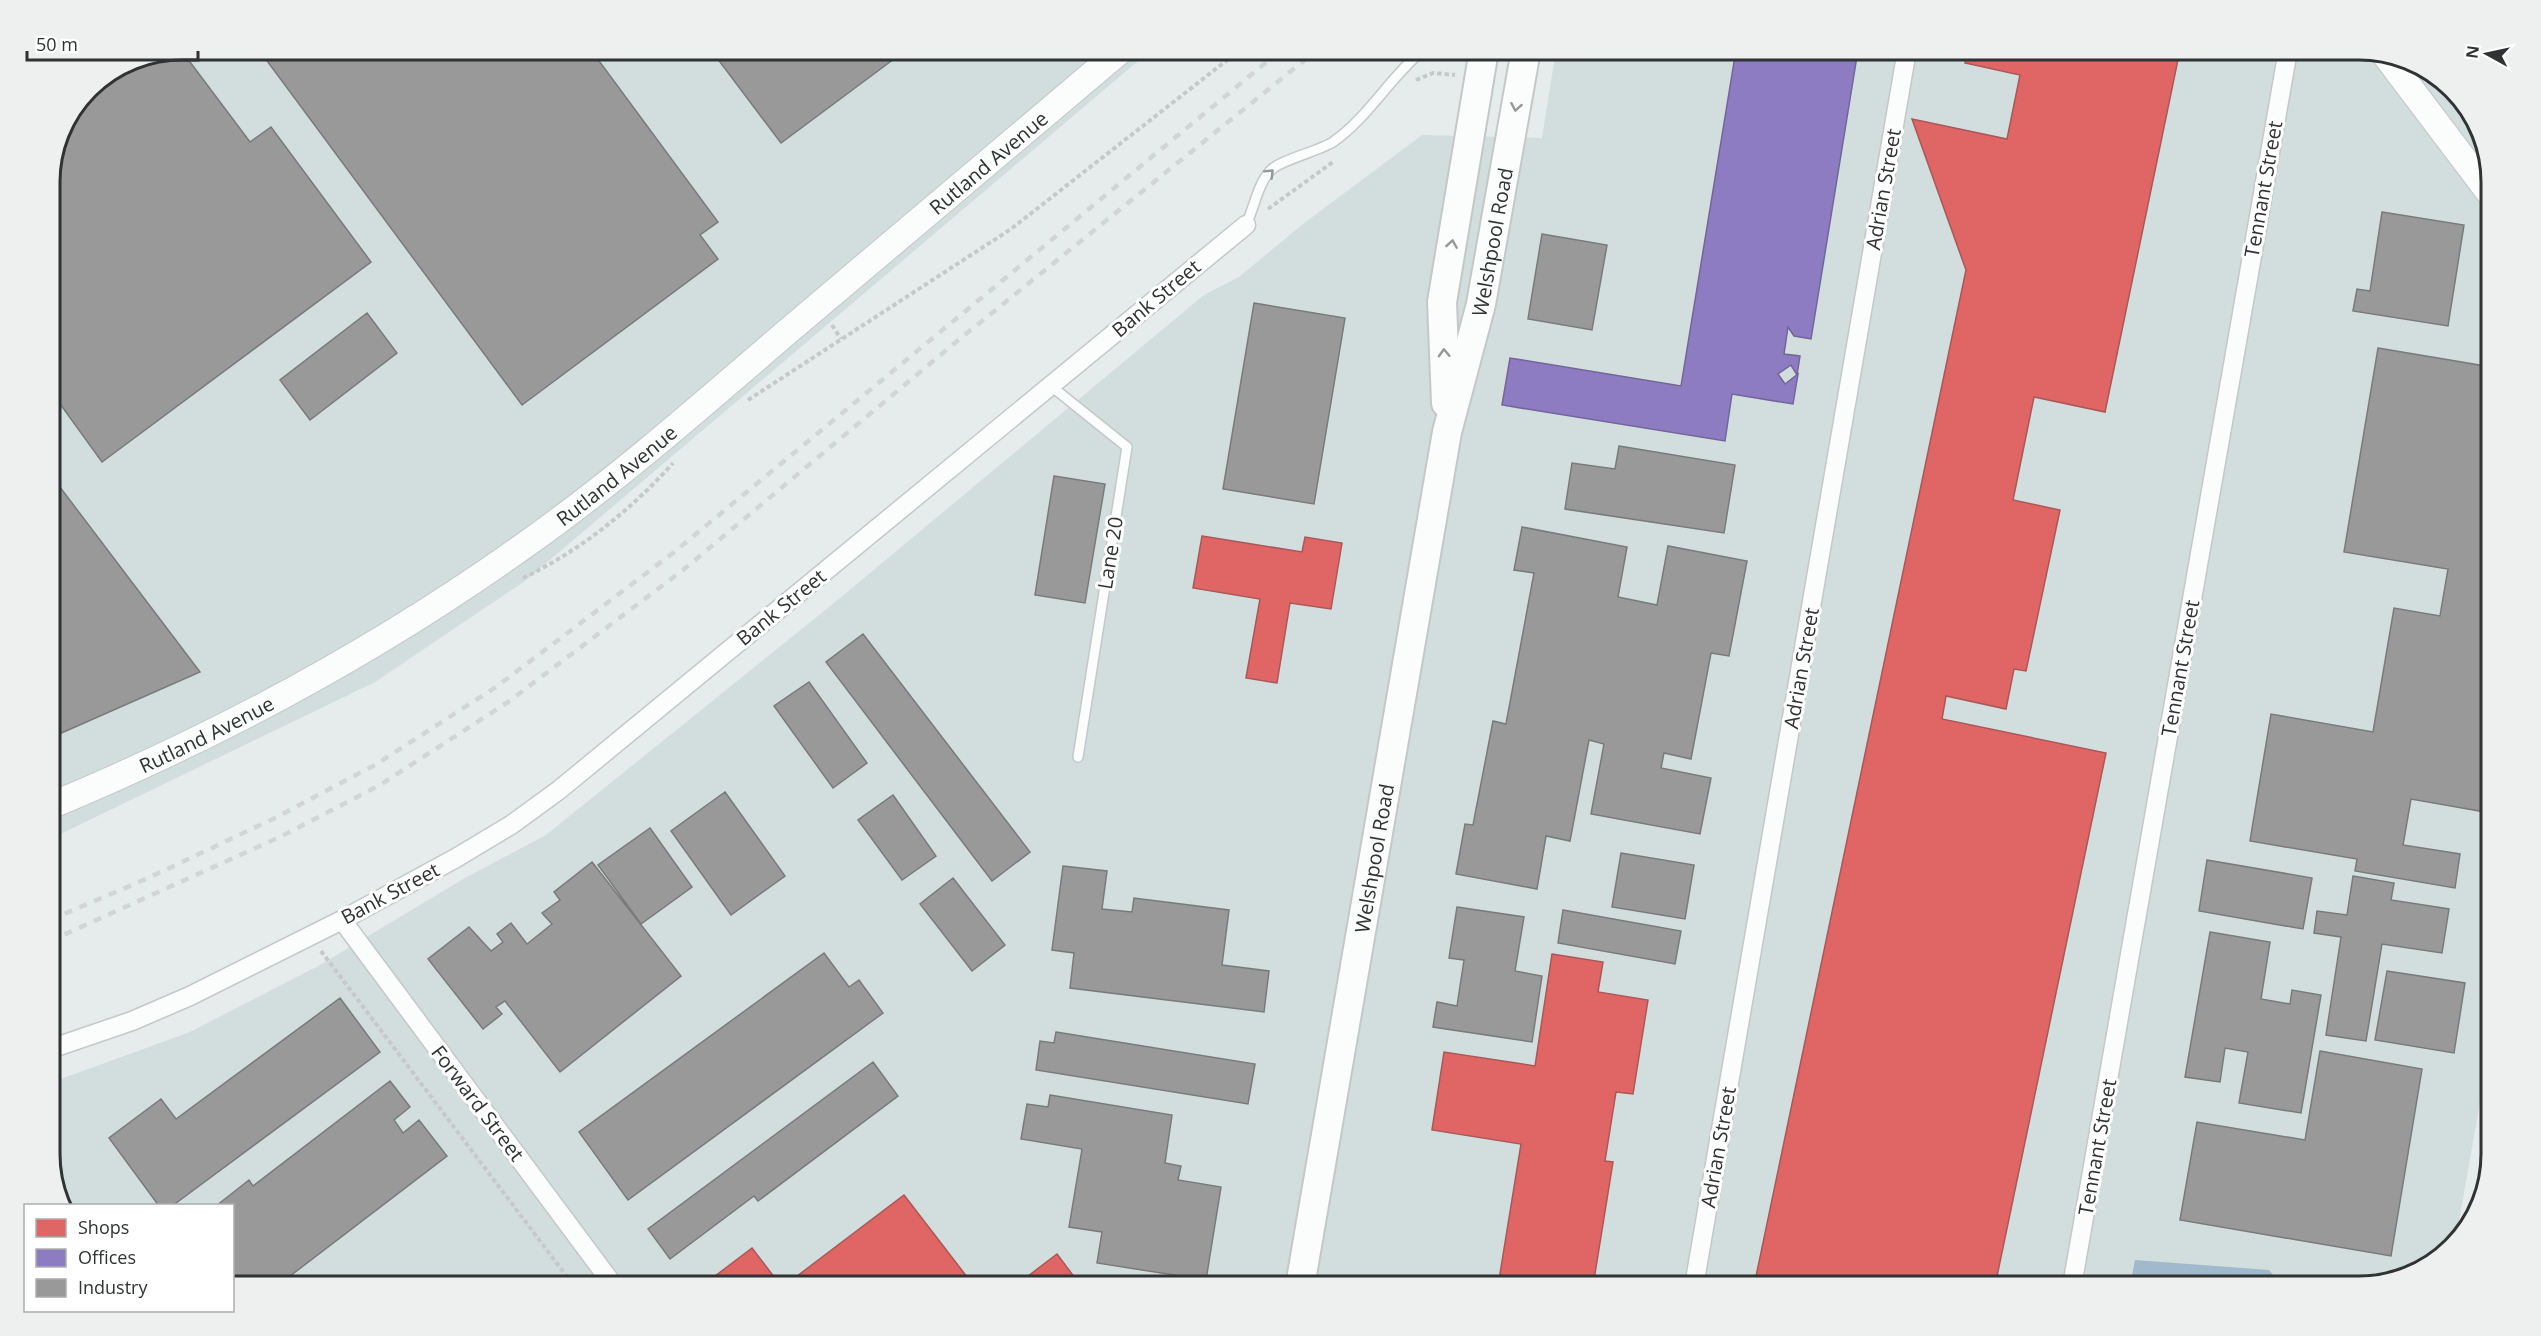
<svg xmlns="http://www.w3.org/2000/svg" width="2541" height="1336" font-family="'Open Sans',sans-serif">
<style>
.built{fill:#d2ddde}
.water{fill:#a0b9cc}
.shops{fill:#e06666;stroke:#ab5757;stroke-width:1.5}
.offices{fill:#8e7cc3;stroke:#726698;stroke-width:1.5}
.industry{fill:#999;stroke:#797a7a;stroke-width:1.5}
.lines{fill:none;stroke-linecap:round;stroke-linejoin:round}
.lane-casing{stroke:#c4c8c8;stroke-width:12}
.street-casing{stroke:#c4c8c8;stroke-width:21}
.secondary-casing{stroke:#c4c8c8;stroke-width:28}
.primary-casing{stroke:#c4c8c8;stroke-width:32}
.path{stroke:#c7c9c9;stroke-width:4;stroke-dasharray:4.5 3;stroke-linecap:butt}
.lane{stroke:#fbfcfc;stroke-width:9}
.street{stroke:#fbfcfc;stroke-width:18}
.secondary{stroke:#fbfcfc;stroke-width:26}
.primary{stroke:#fbfcfc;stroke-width:28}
.rail{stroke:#d3d4d4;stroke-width:4.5;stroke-dasharray:8 8;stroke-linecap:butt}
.oneway{stroke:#959898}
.labels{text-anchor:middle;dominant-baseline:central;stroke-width:6;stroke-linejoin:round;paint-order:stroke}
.street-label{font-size:20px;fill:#2f3333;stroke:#fff}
.rim{fill:none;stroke:#2f3333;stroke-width:3}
</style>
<rect width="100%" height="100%" fill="#e6ebeb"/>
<path class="built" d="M182,50H1151L525,581L375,682L50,839V173L63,123L131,59Z
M1556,50H2359L2418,63L2469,108L2491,173V1040L2456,1238L2433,1264L2360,1286H233L232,1206L64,1205L50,1163V1083L190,1032L320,965L465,878L546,835L834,603L1204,295L1239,277L1303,224L1422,135L1542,138Z"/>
<path class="water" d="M2135,1260L2269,1270L2282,1286H2130Z"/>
<path class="shops" d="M1968,50H2180L2105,412L2034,397L2013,500L2060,510L2026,671L2014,669L2006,709L1946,696L1942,719L2106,753L1995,1286H1754L1966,270L1912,119L2007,139L2020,75L1965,63Z
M1202,536L1302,552L1305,537L1342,543L1331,609L1290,603L1277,683L1246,678L1260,599L1193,588Z
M1552,954L1603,962L1598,992L1648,1000L1633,1094L1616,1092L1605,1161L1613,1162L1593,1286H1498L1521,1144L1432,1130L1444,1052L1535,1066Z
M904,1195L974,1286H784Z
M752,1248L781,1286H702Z
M1057,1254L1081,1286H1015Z
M1388,1282L1417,1286H1387Z"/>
<path class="offices" d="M1736,50H1858L1811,339L1794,336L1788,327L1784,354L1800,356L1797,375L1791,365L1778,374L1785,384L1798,374L1793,404L1732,394L1725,441L1502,405L1510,358L1681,386Z"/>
<path class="industry" d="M181,50L250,142L271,127L371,262L102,462L50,390V173L63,123L88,88L131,59Z
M259,50H591L718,222L700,235L718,259L522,405Z
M711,50H906L781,143Z
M2382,212L2464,225L2448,326L2353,311L2357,289L2370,291Z
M1542,234L1607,245L1592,330L1528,319Z
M1254,303L1345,318L1314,504L1223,489Z
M367,313L397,353L310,420L280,380Z
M2378,348L2491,367V813L2411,799L2403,845L2460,854L2455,888L2355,871L2357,859L2250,841L2271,714L2373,732L2394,608L2440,616L2448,569L2344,552Z
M1619,446L1735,465L1724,533L1565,509L1572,463L1615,469Z
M50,474L200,672L50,738Z
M1054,476L1105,484L1085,603L1035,595Z
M1522,527L1627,547L1618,597L1657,605L1668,546L1747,561L1729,656L1711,653L1691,759L1664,753L1661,768L1711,778L1700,834L1591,814L1604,744L1589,740L1570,841L1546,836L1537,889L1456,874L1465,824L1473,825L1493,721L1506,724L1534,573L1514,570Z
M863,634L1030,852L992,881L826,662Z
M809,682L867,763L833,788L774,706Z
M725,792L785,876L731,915L671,831Z
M893,795L936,856L902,880L858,820Z
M650,828L692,887L641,924L598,865Z
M1621,853L1694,865L1685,919L1612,907Z
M2207,860L2312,878L2303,929L2199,911Z
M592,862L681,976L560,1072L505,1001L496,1007L502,1014L483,1029L428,959L469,927L491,951L503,942L497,934L511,923L527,944L552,924L542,913L560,900L554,892Z
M1063,866L1107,871L1102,909L1132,912L1134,898L1229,910L1222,965L1269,971L1264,1012L1070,988L1074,953L1052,950Z
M2353,876L2394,883L2391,900L2449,909L2442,953L2382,944L2366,1041L2326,1035L2341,937L2314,933L2317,911L2347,915Z
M953,878L1005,945L972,971L920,904Z
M1457,907L1524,917L1515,971L1542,976L1532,1042L1433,1027L1437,1002L1457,1006L1464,960L1449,958Z
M1563,910L1681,931L1675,964L1558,943Z
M2210,932L2270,942L2261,999L2290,1004L2292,990L2321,995L2301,1113L2239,1103L2248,1052L2225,1048L2220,1082L2185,1077Z
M824,953L849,987L859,980L883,1013L628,1200L579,1132Z
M2387,971L2465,983L2454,1053L2375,1040Z
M340,998L380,1052L172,1206H159L109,1138L161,1099L176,1119Z
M1056,1032L1255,1064L1248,1104L1036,1070L1040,1041L1054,1043Z
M2320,1051L2422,1069L2391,1256L2180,1220L2197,1122L2305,1140Z
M873,1062L898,1096L758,1201L754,1196L670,1259L648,1229Z
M390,1081L410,1107L394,1120L403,1133L419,1120L447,1156L277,1286H232V1206H216L249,1180L253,1186Z
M1050,1095L1172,1115L1165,1163L1181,1166L1178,1180L1221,1187L1206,1280L1097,1263L1102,1232L1069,1227L1082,1149L1021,1139L1027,1104L1048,1107Z"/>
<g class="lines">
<defs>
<path id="lane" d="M1246,225C1254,208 1258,184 1270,171C1279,160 1317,152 1333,142C1368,118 1390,77 1423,50
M1051,386L1127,447L1078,757"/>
<path id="street" d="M342,920L614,1286
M50,1049L132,1021L190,996L342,920L456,858L511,825L559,790L1246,225
M1694,1286L1907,50
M2072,1286L2288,50"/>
<g id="secondary">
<path d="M2386,56L2491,195"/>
<path id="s1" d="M50,806C216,737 378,650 525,545C617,480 702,405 787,332C899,238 1010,144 1121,50"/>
</g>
<g id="primary">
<path d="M1446,403L1442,302L1484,50"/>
<path id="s2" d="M1300,1286L1447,432L1481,304L1526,50"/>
</g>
</defs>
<use href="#lane" class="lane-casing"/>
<use href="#street" class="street-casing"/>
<use href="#secondary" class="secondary-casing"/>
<use href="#primary" class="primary-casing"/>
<path class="path" d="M1416,80L1433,73L1455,75
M2458,98L2473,118
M1268,209L1333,162
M832,325L841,339
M748,400L1011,229L1240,50
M523,578C580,551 632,509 673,463
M321,951L574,1286"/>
<use href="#lane" class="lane"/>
<use href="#street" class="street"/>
<use href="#secondary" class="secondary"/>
<use href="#primary" class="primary"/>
<path class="rail" d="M50,920L146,879L273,819L375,765L496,687L673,553L1281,50
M50,941L282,836L380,785L508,702L683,570L956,342L1317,50"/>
</g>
<defs><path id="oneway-chevron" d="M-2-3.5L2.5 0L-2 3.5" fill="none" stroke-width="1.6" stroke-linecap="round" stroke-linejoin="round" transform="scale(1.5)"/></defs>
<g class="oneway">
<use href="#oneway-chevron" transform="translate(1516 107) rotate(100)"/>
<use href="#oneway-chevron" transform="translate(1270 173) rotate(-45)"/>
<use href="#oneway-chevron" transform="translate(1452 244) rotate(-81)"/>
<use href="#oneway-chevron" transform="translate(1444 353) rotate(-92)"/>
</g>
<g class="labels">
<g class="street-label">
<text stroke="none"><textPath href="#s1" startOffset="1144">Rutland Avenue</textPath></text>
<text transform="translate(1883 189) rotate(-80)">Adrian Street</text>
<text transform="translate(2263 189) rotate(-80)">Tennant Street</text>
<text stroke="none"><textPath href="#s2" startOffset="1062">Welshpool Road</textPath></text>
<text transform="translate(1156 298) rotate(-40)">Bank Street</text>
<text stroke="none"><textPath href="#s1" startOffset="658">Rutland Avenue</textPath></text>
<text transform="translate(1110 553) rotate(-81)">Lane 20</text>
<text transform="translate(781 607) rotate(-39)">Bank Street</text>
<text transform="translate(1801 668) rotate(-80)">Adrian Street</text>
<text transform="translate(2180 668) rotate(-80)">Tennant Street</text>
<text stroke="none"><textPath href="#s1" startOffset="172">Rutland Avenue</textPath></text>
<text stroke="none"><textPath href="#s2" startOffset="434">Welshpool Road</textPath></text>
<text transform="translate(390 893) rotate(-28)">Bank Street</text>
<text transform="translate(478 1103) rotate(53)">Forward Street</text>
<text transform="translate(1718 1147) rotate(-80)">Adrian Street</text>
<text transform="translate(2097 1147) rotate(-80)">Tennant Street</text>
</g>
</g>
<path d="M0 0H2541V1336H0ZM182 60H2359A122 122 0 0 1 2481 182V1154A122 122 0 0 1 2359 1276H182A122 122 0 0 1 60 1154V182A122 122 0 0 1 182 60Z" fill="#eeefef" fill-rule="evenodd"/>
<path class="rim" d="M182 60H2359A122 122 0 0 1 2481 182V1154A122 122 0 0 1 2359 1276H182A122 122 0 0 1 60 1154V182A122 122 0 0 1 182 60Z"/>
<rect x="24" y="1204" width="210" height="108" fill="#ffffff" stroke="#acadad" stroke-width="1.5"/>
<rect x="36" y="1219" width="30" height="18" fill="#e06666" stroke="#acadad" stroke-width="1.5"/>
<text x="78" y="1234" font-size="18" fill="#2f3333">Shops</text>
<rect x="36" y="1249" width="30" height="18" fill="#8e7cc3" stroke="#acadad" stroke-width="1.5"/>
<text x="78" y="1264" font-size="18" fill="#2f3333">Offices</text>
<rect x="36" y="1279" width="30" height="18" fill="#999999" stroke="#acadad" stroke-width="1.5"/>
<text x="78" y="1294" font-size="18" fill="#2f3333">Industry</text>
<g transform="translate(2487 54) rotate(278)" stroke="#ffffff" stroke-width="4.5" paint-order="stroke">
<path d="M0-4.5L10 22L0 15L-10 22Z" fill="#2f3333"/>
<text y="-9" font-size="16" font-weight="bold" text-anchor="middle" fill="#2f3333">N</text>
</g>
<path d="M27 51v9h171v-9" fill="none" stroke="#2f3333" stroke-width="3"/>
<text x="36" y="51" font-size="18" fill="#2f3333" stroke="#ffffff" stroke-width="4.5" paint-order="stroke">50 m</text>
</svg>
